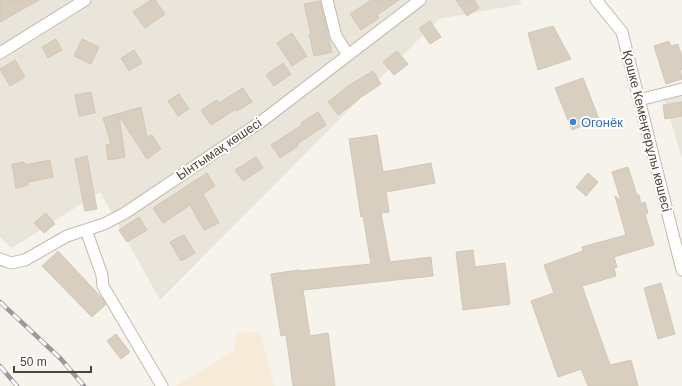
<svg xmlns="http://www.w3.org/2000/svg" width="682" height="386" font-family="Helvetica,sans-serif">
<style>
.residential{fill:#eae5da}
.commercial{fill:#f7ead8}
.building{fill:#d8cfc1;stroke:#d3c7b4}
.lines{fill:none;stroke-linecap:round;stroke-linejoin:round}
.minor-casing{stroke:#c2bbae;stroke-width:13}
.minor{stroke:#fff;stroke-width:11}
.rail-casing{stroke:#9a9a9a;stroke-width:4.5}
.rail{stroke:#fff;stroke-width:3;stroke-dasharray:9;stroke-linecap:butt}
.shop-dot{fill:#3f7fe0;stroke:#fff;stroke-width:1.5}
.labels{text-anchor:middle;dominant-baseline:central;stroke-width:4;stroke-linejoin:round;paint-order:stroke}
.shop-label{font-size:13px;fill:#366cbe;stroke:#fff;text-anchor:start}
.street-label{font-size:13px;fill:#4b4439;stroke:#fff}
</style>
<rect width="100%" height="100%" fill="#f6f3ec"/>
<path class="residential" d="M0,0H520L522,4L439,19L160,300L100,192L12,248L0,237Z
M661,89H682V158Z"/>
<path class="commercial" d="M260,332L274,386H176L234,351L237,333Z"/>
<path class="building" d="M0,0H39L0,22Z
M151,0H155L165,14L145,28L133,12Z
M371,0H399L377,15L379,18L361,30L350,14Z
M456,0H474L479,8L467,16Z
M320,1L332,52L314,56L309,34H311L304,4Z
M430,21L441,37L430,44L419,28Z
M553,26L571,59L538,70L528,33Z
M292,33L307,56L292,66L277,43Z
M56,39L62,50L48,58L42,47Z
M82,39L99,47L91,64L74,56Z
M669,41L671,46L678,44L682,57V69L680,70L682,79L666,84L654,46Z
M134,50L142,63L129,71L121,58Z
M397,51L408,64L394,75L383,62Z
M15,60L25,77L10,86L0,69Z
M283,63L291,74L274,86L266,75Z
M373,71L381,84L358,99V100L338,115L328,102L348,86Z
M583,78L599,119L572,130L555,88Z
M243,88L252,102L237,111L236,109L211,125L201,110L217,100L219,103Z
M91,92L95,113L79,116L75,95Z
M179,94L189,109L178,116L168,101Z
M682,102V116L665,119L663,105Z
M141,107L147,137L152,135L161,149L147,159L119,116L125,157L108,160L106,145L111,144L103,118Z
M318,112L326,125L297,144L298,146L280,158L271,145L302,125L301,123Z
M377,135L383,172L431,163L435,183L386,192L389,212L381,213L390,262L431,257L433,276L303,290L310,336L328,333L335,386H293L286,335L281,336L271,274L299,270L300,271L371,264L363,216L361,217L349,139Z
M87,156L97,209L85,211L75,159Z
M256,157L263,168L243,181L235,170Z
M50,160L53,177L28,182V185L16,188L12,164L24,162L25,165Z
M628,167L637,195H639L641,204L645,202L648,213L645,214L654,245L614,257L617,267L614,268L616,276L582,286L610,365L631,360L638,386H588L581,369L558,377L531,301L554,293L544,265L583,251L582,247L626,235L615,196L621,201L612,172Z
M207,173L215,186L203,194L219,223L204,230L190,205L163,223L153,208Z
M588,173L598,182L586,196L576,187Z
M46,213L55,224L44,233L34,223Z
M139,217L147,230L127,242L119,230Z
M184,235L195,253L181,261L170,242Z
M473,250L475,267L505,263L510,304L463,310L456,252Z
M58,251L102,298L106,304L92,317L42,266Z
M661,283L675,334L658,339L644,288Z
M116,334L130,352L121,359L107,341Z"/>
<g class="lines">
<defs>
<path id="minor" d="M327,0L336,36L348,55
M596,0L622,32L682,270
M0,53L85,0
M639,100L682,89
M86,230L102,275L103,286L162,386
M0,259L11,263L25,260L67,236L104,224L125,213L262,121L420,0"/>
</defs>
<use href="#minor" class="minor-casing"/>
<use href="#minor" class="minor"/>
<defs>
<path id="rail" d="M0,302L61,359L84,386
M0,366L17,386"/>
</defs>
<use href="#rail" class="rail-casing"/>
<use href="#rail" class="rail"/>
</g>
<circle class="shop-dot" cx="573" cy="122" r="4"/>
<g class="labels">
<g class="shop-label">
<text x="581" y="122">Огонёк</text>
</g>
<g class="street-label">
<text transform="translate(647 131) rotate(76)">Қошке Кемеңгерұлы көшесі</text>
<text transform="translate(219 149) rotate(-34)">Ынтымақ көшесі</text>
</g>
</g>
<path d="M14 366v6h77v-6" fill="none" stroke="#4b4439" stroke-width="2"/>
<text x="20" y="366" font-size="12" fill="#4b4439" stroke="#ffffff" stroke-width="3" paint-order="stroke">50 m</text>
</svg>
